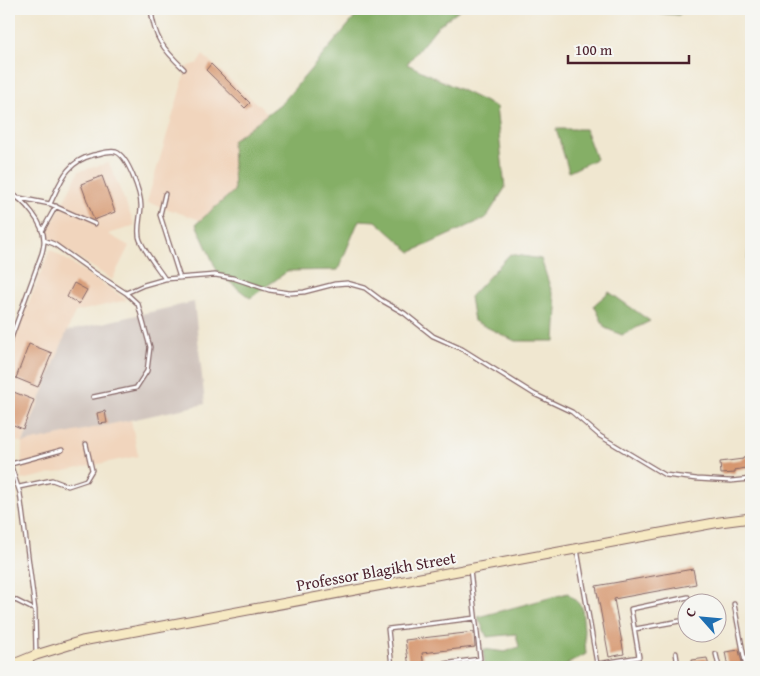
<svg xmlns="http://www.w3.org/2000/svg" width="760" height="676" font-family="'Gentium Book Plus',serif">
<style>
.built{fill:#f1d5bd}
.industrial{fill:#cec1ba}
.forest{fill:#85af66;stroke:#686748}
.building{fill:#d6966e}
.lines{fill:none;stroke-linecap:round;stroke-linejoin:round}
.service-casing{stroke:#846565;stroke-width:5.5}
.secondary-casing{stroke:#846565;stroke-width:11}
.service{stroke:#fff;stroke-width:3}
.secondary{stroke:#f6e9c3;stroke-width:9}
.labels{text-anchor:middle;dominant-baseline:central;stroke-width:4;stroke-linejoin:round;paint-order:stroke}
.street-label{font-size:16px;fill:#4a1f2b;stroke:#f6f6f2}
</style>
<rect width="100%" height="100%" fill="#f6f6f2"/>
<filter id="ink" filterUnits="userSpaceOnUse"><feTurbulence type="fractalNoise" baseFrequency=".02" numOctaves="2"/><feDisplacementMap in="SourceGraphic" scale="10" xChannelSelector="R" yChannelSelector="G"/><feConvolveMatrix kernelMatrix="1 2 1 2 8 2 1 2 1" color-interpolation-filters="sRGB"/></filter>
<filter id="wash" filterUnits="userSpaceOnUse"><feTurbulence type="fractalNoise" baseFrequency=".0096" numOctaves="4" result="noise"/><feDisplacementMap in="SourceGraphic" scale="20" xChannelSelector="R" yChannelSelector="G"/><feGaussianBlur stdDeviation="1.12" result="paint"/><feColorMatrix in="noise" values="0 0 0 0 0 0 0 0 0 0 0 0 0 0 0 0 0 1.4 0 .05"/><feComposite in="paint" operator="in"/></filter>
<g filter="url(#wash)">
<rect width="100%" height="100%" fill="#f0e7d0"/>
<path class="built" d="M203,55L285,129L218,226L147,202L187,67L198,63Z
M109,163L135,226L108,234L129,246L112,280L46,236L79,171Z
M50,249L127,300L75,312L23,442L131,420L138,456L21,480L22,443L9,438V354Z"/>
<path class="industrial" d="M194,302L205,404L23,443L67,331Z"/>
<path class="forest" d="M362,9H460L437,27L407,64L496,107L505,188L486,218L411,252L376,221L359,220L338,270L288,271L250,298L218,273L196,224L234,191L232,141L283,102Z
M611,9H684L679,15Z
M556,129H585L596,159L569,172Z
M751,217V270L747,268Z
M510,254L541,259L557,308L555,341H515L474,321L470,297Z
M609,292L650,321L622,335L605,328L594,305Z
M568,593L582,607L586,654L562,667H485L483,649L505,652L519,647L516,634L487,637L478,617Z"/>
<g id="blocks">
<path class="building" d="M211,64L250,103L245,108L206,70Z
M102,176L115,212L94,220L81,184Z
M74,283L87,290L79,304L67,297Z
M29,344L52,353L38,387L16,378Z
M11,391L34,400L23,429L9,423V398Z
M105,411L107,423L99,424L97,413Z
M750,456L751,467L735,470V473L721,474L720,462L743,459V458Z
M693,569L696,584L614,599L624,654L609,657L596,586Z
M474,632L475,647L422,653L424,667H409L405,640Z
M739,650L743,667H728L725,652Z
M707,658L709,667H693L692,660Z"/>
</g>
</g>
<g filter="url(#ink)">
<use href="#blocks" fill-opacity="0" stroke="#846565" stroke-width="1"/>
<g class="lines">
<defs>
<path id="service" d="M151,9C154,38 163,49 184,69
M9,192C24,200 44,223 44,241C44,245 43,249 42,253L9,344
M165,194L160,215L180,278
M20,198L50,204L95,224
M50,204C61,181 66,162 93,155C100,154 109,150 116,152C128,156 141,194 141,206C141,216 136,231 140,240C146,254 157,267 165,279
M42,231L56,206
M44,240L54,244L95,273L126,293L138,304L150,347L147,371L136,388L93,397
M126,293L144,285L165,279L215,275L233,278L269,290L290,293L304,292L335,284L347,283L365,288L381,300L404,313L433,336L462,349L534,394L572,412L600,436L665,475L697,479L731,481L751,479
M9,460L20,493L35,610L36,655
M11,464L62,450
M19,487L52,480L68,486L86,480L92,470L86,444
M577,549L597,664L593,667
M9,597L35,610
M734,604L746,667
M635,629L680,621
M676,653L678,667
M716,654L719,667
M597,664L639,657L631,609L688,597
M392,667L388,629L475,618
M435,667V665L480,659L470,569"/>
<path id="secondary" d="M9,666L36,655L82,641L720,522L751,518"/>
</defs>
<use href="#service" class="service-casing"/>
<use href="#secondary" class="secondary-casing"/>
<use href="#service" class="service"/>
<use href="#secondary" class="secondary"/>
</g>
</g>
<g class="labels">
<g class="street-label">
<text transform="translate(376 571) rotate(-10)">Professor Blagikh Street</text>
</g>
</g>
<rect width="760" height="676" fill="none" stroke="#f6f6f2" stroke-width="30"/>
<g transform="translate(702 618) rotate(297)"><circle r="24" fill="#f6f6f2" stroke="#b1a0a2"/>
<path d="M0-4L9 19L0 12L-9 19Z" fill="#1f6fb2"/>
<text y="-8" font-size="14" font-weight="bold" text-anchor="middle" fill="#4a1f2b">С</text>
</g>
<path d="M568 55v8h121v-8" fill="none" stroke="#4a1f2b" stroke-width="2.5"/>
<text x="575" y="55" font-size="15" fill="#4a1f2b" stroke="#f6f6f2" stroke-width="4" paint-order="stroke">100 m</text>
</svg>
